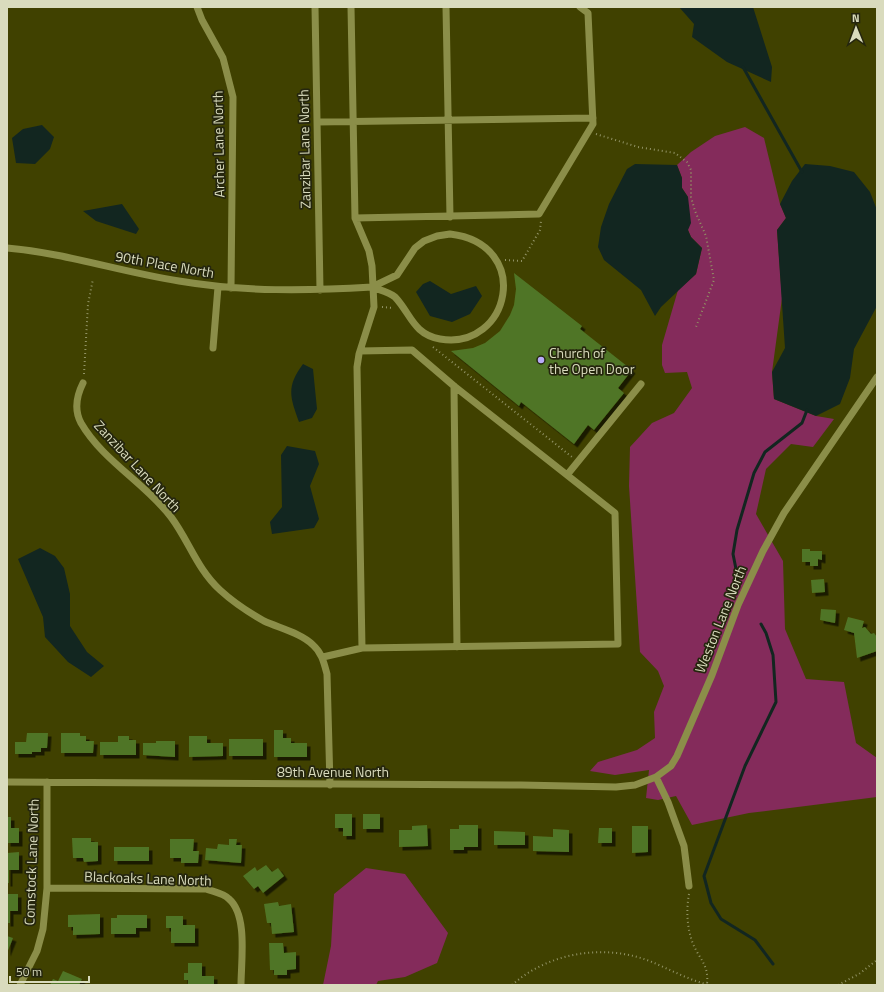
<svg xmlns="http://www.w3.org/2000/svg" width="884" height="992" font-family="'Titillium Web',sans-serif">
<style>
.green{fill:#842b5b}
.water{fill:#122620}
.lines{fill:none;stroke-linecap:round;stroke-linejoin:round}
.stream{stroke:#122620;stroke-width:3}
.building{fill:#507525;filter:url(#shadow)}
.path{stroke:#919364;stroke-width:2;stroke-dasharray:1 3;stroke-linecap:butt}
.minor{stroke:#8b8e49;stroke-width:7}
.poi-dot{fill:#b7abf8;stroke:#25260e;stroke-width:1.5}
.labels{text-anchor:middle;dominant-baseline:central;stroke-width:3.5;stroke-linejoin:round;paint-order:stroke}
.street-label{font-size:14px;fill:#d9dbbd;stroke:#25260e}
.poi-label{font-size:14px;fill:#d9dbbd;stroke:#25260e;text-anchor:start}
</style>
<defs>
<filter id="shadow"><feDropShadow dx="3.5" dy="3.5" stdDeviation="0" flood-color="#0009"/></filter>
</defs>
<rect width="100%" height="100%" fill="#404100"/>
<path class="green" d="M745,127L764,138L780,204L786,218L777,230L782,298L772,372L774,399L816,416L834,419L813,447L791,444L766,469L756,514L783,561L785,629L806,679L844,682L856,743L877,758V797L749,813L692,825L676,796L658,800L646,798L649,770L615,775L590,771L598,762L637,750L655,738L654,712L664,686L658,671L640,652L629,486L630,447L652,423L674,413L692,388L687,372L665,373L662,365V345L678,290L696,274L702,248L691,237L688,230V197L682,188V178L677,165L691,152L715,136Z
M366,868L405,874L448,933L437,963L405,977L378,981L376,985H323L331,946L334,894Z"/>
<path class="water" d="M679,7H753L772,67L771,82L727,62L692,37L694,24Z
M42,125L54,137L50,149L35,164L16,163L12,138L23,129Z
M635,164L677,165L682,178V188L688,197L691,223L688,230L691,237L702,248L696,274L661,307L655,316L641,290L604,260L598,247L601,227L609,204L627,169Z
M805,164L830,166L854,172L870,192L877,210V306L854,349L850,378L840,404L816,416L774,399L772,372L785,348L777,230L786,218L780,204L792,181Z
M122,204L139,229L136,234L96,221L83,211Z
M430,281L451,294L476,286L482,296L470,314L452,322L430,316L416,292L423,284Z
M303,364L313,369L317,409L312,418L299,422C290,397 286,387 303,364Z
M287,446L315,451L319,464L310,486L319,519L314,528L272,534L270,522L282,507L281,455Z
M40,548L55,556L64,568L70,594V626L87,652L104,666L91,677L68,662L45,637L43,617L18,559Z"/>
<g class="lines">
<path class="stream" d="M743,67L802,172
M738,579L733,554L737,530L754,473L765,452L802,423L807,410
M761,624L766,633L773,655L776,702L745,766L704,876L711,903L721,919L755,940L773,964"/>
</g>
<path class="building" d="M514,273L582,326L580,329L632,370L618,388L624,393L594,430L588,425L574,444L521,402L519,406L451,351L473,348L485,343L500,331L510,315L514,305L516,289Z
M802,549H810V551H822V560L818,559V566H810V562H802Z
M824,579L825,592L812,593L811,580Z
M821,609L836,610L835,623L820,620Z
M848,617L864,621L862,628L865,627L871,634L874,633L877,637V651L857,658L854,633L844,630Z
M274,730H283V738H291V743H307V757H274Z
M27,733H48L47,748H41V752H32V754H15V742H26Z
M61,733H80V736H86V741H94L93,753H61Z
M118,736H129V740H136V755H100V742H118Z
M189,736H207V743H223V756L189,757Z
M229,739H263V756H229Z
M156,741H175V757L143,755V743H156Z
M335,814H352V836H343V828H335Z
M363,814H380V829H363Z
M7,817H11V828H19V843H7Z
M427,825L428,846L399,847V830H412V826Z
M459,825H478V847H464V850H450V829H459Z
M632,826H648V852L632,853Z
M599,828H612V843H598Z
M553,829L569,830V852L533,851V836L553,837Z
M494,831L525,832V845H494Z
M72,838H91V842H98V861L84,862L83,858H73Z
M170,839H194L193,851H199L198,863H181V858H170Z
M229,839H237L236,845H242L241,863L205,860L206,848L217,849L218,844L229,845Z
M114,847H149V861H114Z
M19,852V870H9V883H7V853Z
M266,865L272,872L278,868L284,876L263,893L258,886L254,889L243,876L255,867L257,871Z
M7,894H18V911H10V923H7Z
M278,902L279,906L291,904L294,932L272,934L271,923H267L264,904Z
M100,914V934L73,935V927H68V915Z
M117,915H147V928H136V934H111V918H117Z
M166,916H183V925H195V943H171V928H166Z
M7,936L13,938L7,953Z
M269,943H283L284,953L296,952V969L287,970V975H274V970H270Z
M188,963H202V976H214V985H188V980H184V973H188Z
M63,971L82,979L79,985H50L53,979L58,981Z"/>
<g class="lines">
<path class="path" d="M596,134L638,147L675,153L687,162L691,170V197L695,211L706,236L714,280L696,327
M505,260L522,261L540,230L541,221
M382,307L393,308
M433,347L572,457
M84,374L88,304L93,279
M689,894C686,911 687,928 693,944C700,960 709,965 707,984
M512,985C549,952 606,943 652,962C671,970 689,980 709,985
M838,985L859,974L877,960"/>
<path class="minor" d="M197,7L202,20L223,58L233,97L231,288
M315,7L320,290
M446,7L450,217
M317,122L593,118
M355,218L539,214L593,124L588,13L580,7
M450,234C534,244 510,351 440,339C413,334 411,314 395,297C389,292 379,290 372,287L397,275L415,248L424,241L437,236Z
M7,248C65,253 121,272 179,281C244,292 307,291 372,287
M213,348L218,287
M360,351L412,350L454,386L567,475
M83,383C76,397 74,410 81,423C103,461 145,483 171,517C189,541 197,569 220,590C233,602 248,612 264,621C279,628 301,633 313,645C322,653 324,663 327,674L330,785
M454,386L457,647
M362,648L618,644L615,513L567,475L641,384
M323,657L362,648L357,367L359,354L374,307L372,266L369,251L355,218L351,7
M656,777L668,802L684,846L689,886
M7,782L521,785L616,787L635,785L656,777L671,766L677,756L712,675L738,605L763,551L784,513L877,377
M47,888L206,889C214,892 223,893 229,899C248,915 241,962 241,985
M20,985L37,951L43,929L47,888V782"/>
</g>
<circle class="poi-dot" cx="541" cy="360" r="4"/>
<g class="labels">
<g class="street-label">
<text transform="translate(218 144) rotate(-91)">Archer Lane North</text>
<text transform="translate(304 149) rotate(-91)">Zanzibar Lane North</text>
<text transform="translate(165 264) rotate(10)">90th Place North</text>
<text transform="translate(138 466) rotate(47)">Zanzibar Lane North</text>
<text transform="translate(720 619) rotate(-68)">Weston Lane North</text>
<text x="333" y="771">89th Avenue North</text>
<text transform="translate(31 862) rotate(-88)">Comstock Lane North</text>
<text transform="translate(148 878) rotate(2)">Blackoaks Lane North</text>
</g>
<g class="poi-label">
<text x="549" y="352">Church of<tspan x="549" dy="16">the Open Door</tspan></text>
</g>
</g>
<rect width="884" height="992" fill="none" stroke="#d9dbbd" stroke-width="16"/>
<g transform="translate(856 28) rotate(359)" stroke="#25260e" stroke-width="3" paint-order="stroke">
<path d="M0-3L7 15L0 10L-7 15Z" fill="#d9dbbd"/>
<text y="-6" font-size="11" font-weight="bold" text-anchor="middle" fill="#d9dbbd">N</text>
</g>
<path d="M10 976v6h79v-6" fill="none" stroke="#d9dbbd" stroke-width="2"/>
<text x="16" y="976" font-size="12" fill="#d9dbbd" stroke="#25260e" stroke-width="3" paint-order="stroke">50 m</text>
</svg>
